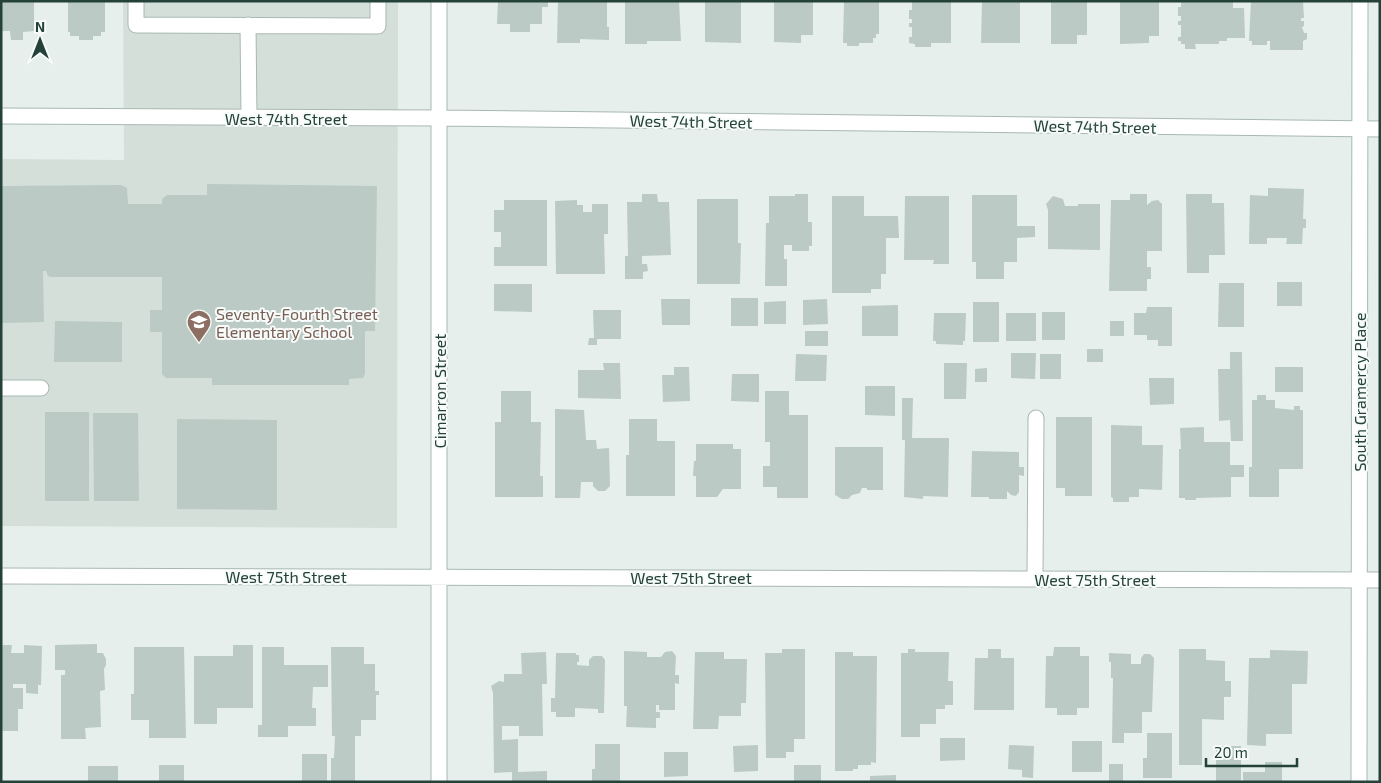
<svg xmlns="http://www.w3.org/2000/svg" width="1381" height="783" font-family="'Exo 2',sans-serif">
<style>
.built{fill:#d4dfda}
.building{fill:#bbcac4}
.lines{fill:none;stroke-linecap:round;stroke-linejoin:round}
.lane-casing{stroke:#a8b8b2;stroke-width:17}
.street-casing{stroke:#a8b8b2;stroke-width:17}
.secondary-casing{stroke:#a4bbb3;stroke-width:17}
.lane{stroke:#fff;stroke-width:15}
.street{stroke:#fff;stroke-width:15}
.secondary{stroke:#fff;stroke-width:15}
.labels{text-anchor:middle;dominant-baseline:central;stroke-width:4;stroke-linejoin:round;paint-order:stroke}
.street-label{font-size:16px;fill:#24423a;stroke:#f7fbf9}
.education-label{font-size:16px;fill:#785e54;stroke:#f7fbf9;text-anchor:start}
</style>
<rect width="100%" height="100%" fill="#e6efeb"/>
<path class="built" d="M123,1H398L397,528L1,526V159L124,160Z"/>
<path class="building" d="M1,1H34V31L23,32V40H11L10,31H1Z
M68,1H105V32H101V36H93V40H79V36H70V32H68Z
M498,1H548V7H542V24H530V32H510V24H497Z
M558,1H607V27H609V40L580,39V43H557Z
M625,1H679L681,41H647V44H625Z
M705,1H741V43L705,42Z
M774,1H813V35H801V43L774,42Z
M844,1H879V34H876V38H873V43H859V46H847V43H843Z
M912,1H951V43H931V47H915V44L909,43V37H912V27H909V23H912V19H909V10H912Z
M982,1H1020V43H981Z
M1051,1H1087V35H1077V44H1051Z
M1120,1H1159V36H1149V43L1120,44Z
M1181,1H1233V8H1244L1245,38H1227V41H1219V44H1195L1196,49H1185V44H1181V41H1178V37H1181V25H1178V21H1181V16H1178V7H1181Z
M1251,1H1303L1304,18H1301V21H1304V26L1302,27L1304,33H1307V39L1303,41V50H1270V41H1267V45H1252V41H1249Z
M207,184L377,186L375,331H365V374L363,378L349,379V385H212V378H166L162,374V332H150V310H162V277H51L48,276L46,271H43L44,322L1,323V186L121,185L127,188L128,204H162V199L167,195H207Z
M1268,188L1304,189L1303,219H1306V228H1303L1302,244H1286L1287,238H1267V244H1249L1250,195L1268,196Z
M642,194H657L658,202H669L671,255L642,256V264H647L648,271L643,272V279H625V256H628L627,202H642Z
M795,194H808V222H812V246H809V251H792V245H784V259H787V286H765L766,223H769V196H795Z
M1130,194H1147V205L1152,201L1158,200L1162,204V251H1147V267H1151V279H1147V291H1109L1111,200H1130Z
M1186,194H1212V203H1224L1225,255H1209V273H1187Z
M972,195H1017V226H1035V237L1017,238V262H1004V279H976V262H972Z
M832,196H864V216H898L899,238H886V274H881V289H871V293H832Z
M905,196H949V264H933L934,260H904Z
M1053,196L1063,199L1065,206H1078V204H1100V250L1048,249V210L1046,204Z
M697,199H738V243H741L740,284H697Z
M504,200H547V266H494V247H501V232H494V210H504Z
M577,200V205H583V212H592V204H608V234H604L605,274H556L555,201Z
M1277,282H1302V306H1277Z
M1219,283H1244V327H1218Z
M494,284H532V312L494,311Z
M731,298H758V326H731Z
M661,299H690V325H662Z
M827,299L828,324L803,325V300Z
M786,301V324H764V302Z
M973,302H999V342H973Z
M898,305V336H862V306Z
M1147,307H1172V346H1158V340H1147V335H1134V313H1146Z
M593,310H621V339H597V345H588L589,338H594Z
M1042,312H1065V340H1042Z
M934,313H966L965,341H963V345L936,344V341H933Z
M1006,313H1036V341H1006Z
M55,321L122,322V362H54Z
M1110,321H1124V336H1110Z
M805,331H828V346H805Z
M1087,349H1103V362H1087Z
M1230,352H1242L1243,441H1231L1230,420L1219,421L1218,369H1230Z
M1011,353H1036L1035,379L1011,378Z
M796,354L827,355L826,381H795Z
M1040,354H1061V379H1040Z
M603,363H620L621,399L578,398V370H604Z
M944,363H967L966,399H944Z
M674,367H689L690,401L663,402L662,375H674Z
M1275,367H1303V392H1275Z
M987,368V382H975V369Z
M732,374H759V402L731,401Z
M1149,378H1174V404L1150,405Z
M865,386H895V416L865,415Z
M501,391H531V422H541L540,476H543V497H495V422H501Z
M765,391H789V415H808V498H777V487H763V466H770V442H765Z
M1257,395H1266V400H1275V408L1294,410V406H1300V410H1303V469H1279V497H1249V467H1252V400H1257Z
M902,398H913L912,438H949L948,497L923,496V499L904,497L905,440H902Z
M555,409L584,410L586,440H596L597,449L609,448L610,486L605,491H598L593,486V482H581L580,498H555Z
M45,412H89V501H45Z
M93,413H138L139,501H94Z
M1056,417H1092V496H1065V488H1056Z
M177,419L277,420V510L177,509Z
M629,419H657V441H675V496H626V455H629Z
M1111,425L1142,426V445H1163L1162,490L1139,489V497H1129V502H1113V498L1111,497Z
M1204,427V442H1230V465H1244V477H1231V497L1196,498V500H1185V498H1179V449H1181L1180,428Z
M696,444H733V449H741V489H723L717,497H696V476H693L694,461H696Z
M835,447H883V490H867V488H862L860,493L852,495L848,499H842L835,495Z
M972,451L1019,452V467H1024V476L1019,475V492L1016,496L1011,495L1007,491V499H989V497H971Z
M97,644V653H103L106,659V665L104,669L105,690L100,691L101,727L85,728L86,739H61V675H65V670H55V645Z
M1,645H12L11,653H24V645L42,646L41,685H38V694L26,693V684H13V688H23V709H18V731H1Z
M233,645H253V708H217V724H194V656H233Z
M134,647H184L186,738H149V720H131V694H134Z
M262,647H284V665H328V687H313L312,708H316V726H288V737H258V725H262Z
M331,647H364V664H375V691H379V695H376V720H361V736H355V782H331V758H334L335,736H332Z
M1054,647H1080V656H1089V708H1077V715H1057V708H1045L1046,656H1053Z
M782,649H805V739H794V752H786V758H766L765,653H782Z
M908,649H915V652H949L948,681H953V705H945V709H936V724H920V737H901V653H908Z
M988,649H1001V658H1014V710H974L975,658H988Z
M1179,649H1206V660L1225,661V681H1231V697H1224V720L1202,719V765H1179Z
M1270,650L1308,651L1307,684H1292V734H1266V746L1247,745L1249,658H1270Z
M624,651L647,652V657H661L665,652L672,651L676,656L675,675H679V684L675,683V710H659V705H656V712H660V718H656V728L626,727L627,706H624Z
M546,652L547,684H542L543,736H519V726H502V740L518,739V772L547,771V782H512V772L494,773L493,693L491,686L499,681L504,682V674H522L521,653Z
M695,652H724V659H747L746,703H741V716H719L718,729H693Z
M835,652H853V656H877L876,763L871,762V765H858V769H853V771H835Z
M556,653H576V655H579V662H577V665L589,666V660L593,656H602L605,660L604,713H598V709L575,708V717H556V712H551V698H555Z
M1109,653L1131,654V664H1141V658L1144,654H1150L1154,658L1152,712H1142V733H1124V743H1112L1113,678H1111V662H1109Z
M1147,733H1172V778H1143V758H1147Z
M940,738H965V760L940,761Z
M1072,741H1102V772H1072Z
M595,744H620V782H592V769H595Z
M758,745V771L734,772L733,746Z
M1009,745L1034,746L1033,778L1022,777V770L1008,769Z
M1216,746H1241V782H1216Z
M664,752H688V776L664,777Z
M302,754H327V782H302Z
M1265,762H1282V782H1243V772H1265Z
M1109,764H1123V782H1109Z
M159,765H184V782L159,781Z
M794,765H821V782H794Z
M88,766H118V782H88Z
M896,775V782H870V776Z"/>
<g class="lines">
<defs>
<path id="lane" d="M136,1V25L378,26V1
M248,25L249,118
M1,388H41
M1035,578L1036,418"/>
<path id="street" d="M439,1V782
M1,116L438,118L1380,129
M1,576L1380,580"/>
<path id="secondary" d="M1359,782L1360,1"/>
</defs>
<use href="#lane" class="lane-casing"/>
<use href="#street" class="street-casing"/>
<use href="#secondary" class="secondary-casing"/>
<use href="#lane" class="lane"/>
<use href="#street" class="street"/>
<use href="#secondary" class="secondary"/>
</g>
<defs>
<symbol id="school-pin" viewBox="-11 -11 22 30"><path d="M0 17L-7.5 6A9.5 9.5 0 1 1 7.5 6Z" fill="#8d6e63" stroke="#f7fbf9"/><path d="M0-5L7-2L0 1L-7-2ZM-4 1L0 2.5L4 1V4Q0 6-4 4Z" fill="#fff"/></symbol>
</defs>
<g fill-rule="evenodd">
<use href="#school-pin" x="185" y="308" width="28" height="38"/>
</g>
<g class="labels">
<g class="street-label">
<text x="286" y="118">West 74th Street</text>
<text transform="translate(691 121) rotate(1)">West 74th Street</text>
<text transform="translate(1095 126) rotate(1)">West 74th Street</text>
<text transform="translate(439 391) rotate(-90)">Cimarron Street</text>
<text transform="translate(1359 392) rotate(-90)">South Gramercy Place</text>
<text x="286" y="576">West 75th Street</text>
<text x="691" y="577">West 75th Street</text>
<text x="1095" y="579">West 75th Street</text>
</g>
<g class="education-label">
<text x="216" y="313">Seventy-Fourth Street<tspan x="216" dy="18">Elementary School</tspan></text>
</g>
</g>
<rect width="1381" height="783" fill="none" stroke="#24423a" stroke-width="5"/>
<g transform="translate(40 40)" stroke="#f7fbf9" stroke-width="4" paint-order="stroke">
<path d="M0-4L9 19L0 12L-9 19Z" fill="#24423a"/>
<text y="-8" font-size="14" font-weight="bold" text-anchor="middle" fill="#24423a">N</text>
</g>
<path d="M1206 758v8h91v-8" fill="none" stroke="#24423a" stroke-width="2.5"/>
<text x="1214" y="758" font-size="15" fill="#24423a" stroke="#f7fbf9" stroke-width="4" paint-order="stroke">20 m</text>
</svg>
